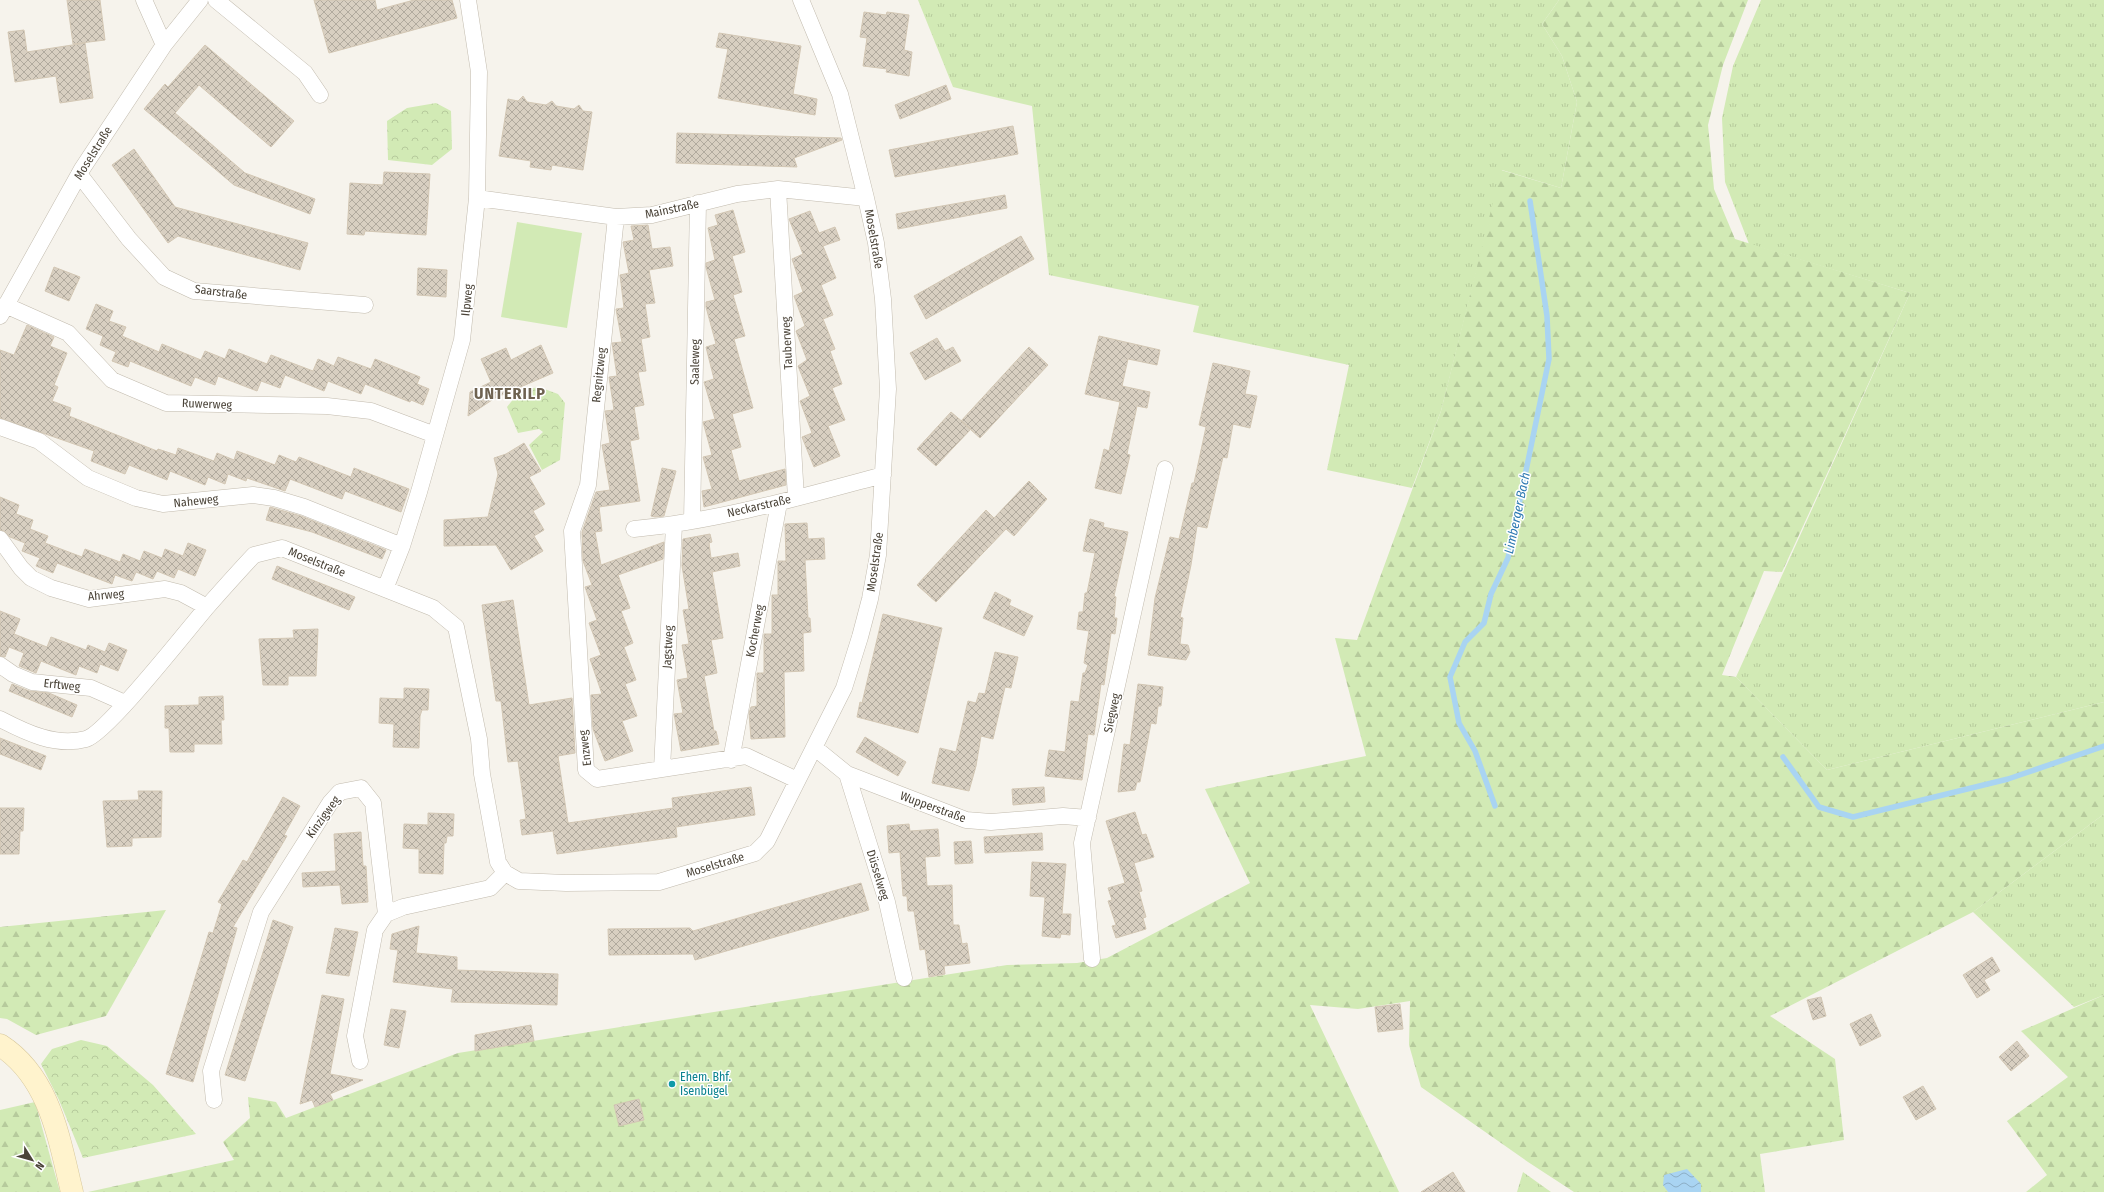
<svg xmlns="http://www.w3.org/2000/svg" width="2104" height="1192" font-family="'Fira Sans Condensed',sans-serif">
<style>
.grass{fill:url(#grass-tufts)}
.forest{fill:url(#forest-firs)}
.park{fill:url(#park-crowns)}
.pitch{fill:#d2eab5}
.water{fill:url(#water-waves)}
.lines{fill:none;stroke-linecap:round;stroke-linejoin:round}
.stream{stroke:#a9d4f2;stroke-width:5.5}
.building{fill:url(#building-cross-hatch);stroke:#d3c7b4}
.street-casing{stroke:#c2bbae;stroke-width:17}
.secondary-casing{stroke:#d6c79b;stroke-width:23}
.street{stroke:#fff;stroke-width:16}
.secondary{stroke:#fff3cd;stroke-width:22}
.culture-dot{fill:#0f9aa8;stroke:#fff;stroke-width:1.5}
.labels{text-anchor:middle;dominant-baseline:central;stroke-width:3;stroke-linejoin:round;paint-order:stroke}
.street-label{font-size:12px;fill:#4b4439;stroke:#fff}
.culture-label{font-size:12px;fill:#0d838f;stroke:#fff;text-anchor:start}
.water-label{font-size:13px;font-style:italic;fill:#2e7ab2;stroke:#fff}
.district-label{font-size:16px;font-weight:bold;letter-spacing:1px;fill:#6e6250;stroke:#fff}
</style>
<defs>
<pattern id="grass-tufts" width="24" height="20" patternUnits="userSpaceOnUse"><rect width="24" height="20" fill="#d2eab5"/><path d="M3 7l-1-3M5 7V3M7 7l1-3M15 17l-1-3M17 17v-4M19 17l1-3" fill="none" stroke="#b6ca9c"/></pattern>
<pattern id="forest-firs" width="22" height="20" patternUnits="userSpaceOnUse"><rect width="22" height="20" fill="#d2eab5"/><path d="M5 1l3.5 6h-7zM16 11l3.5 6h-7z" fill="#b6ca9c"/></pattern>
<pattern id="park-crowns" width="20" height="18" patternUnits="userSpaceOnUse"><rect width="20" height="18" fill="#d2eab5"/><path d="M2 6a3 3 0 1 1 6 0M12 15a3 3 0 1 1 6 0" fill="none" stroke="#b6ca9c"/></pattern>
<pattern id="water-waves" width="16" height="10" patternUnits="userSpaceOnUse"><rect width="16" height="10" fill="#a9d4f2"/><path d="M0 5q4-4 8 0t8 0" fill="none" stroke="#8caec5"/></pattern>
<pattern id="building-cross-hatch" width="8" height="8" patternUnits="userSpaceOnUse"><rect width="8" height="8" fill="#d8cfc1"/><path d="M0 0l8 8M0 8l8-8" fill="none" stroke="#b1aa9e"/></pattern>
</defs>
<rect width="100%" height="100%" fill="#f6f3ec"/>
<path class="grass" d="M918,0H1559L1542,24L1562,56L1577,102L1561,188L1502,170L1441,411L1412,488L1327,470L1349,365L1193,332L1199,306L1049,275L1032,106L953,87Z
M1761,0H2104V702L1827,770L1736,677L1910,293L1749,244L1725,182L1722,118L1733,66Z
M2104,814V995L2074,1007L1973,912Z
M1523,1172L1551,1192H1517Z"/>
<path class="forest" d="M1559,0H1748L1723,65L1708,125L1714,189L1735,239L1910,293L1782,572L1764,571L1722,675L1736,677L1827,770L2104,702V814L1973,912L1770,1016L1835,1059L1844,1140L1760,1154L1765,1192H1574L1528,1162L1421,1087L1409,1045L1410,1001L1358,1009L1310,1005L1399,1192H88L234,1160L223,1142L250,1118L248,1097L276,1102L286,1118L458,1053L1007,965L1077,963L1107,958L1250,883L1205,789L1366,756L1335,638L1357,640L1441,411L1501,170L1561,188L1577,102L1562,56L1542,24Z
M166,910L106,1016L36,1035L7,1019L0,1018V927Z
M2104,995V1192H2026L2047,1175L2007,1121L2068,1077L2021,1031Z
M35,1102L60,1192H0V1110Z"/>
<path class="park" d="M436,103L451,111L452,149L432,165L388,160L387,121L407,108Z
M539,387L558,394L565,403L560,460L542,470L529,445L543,432L539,429L518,433L507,407C516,395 524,389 539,387Z
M81,1040L107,1046L153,1085L196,1134L83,1158L59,1100L41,1064L52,1049Z"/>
<path class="pitch" d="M517,222L582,233L567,328L501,317Z"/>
<path class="water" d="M1687,1169L1701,1184V1192H1668L1663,1185L1664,1175Z"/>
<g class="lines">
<path class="stream" d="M1783,757L1819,807L1853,817L2008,779L2104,746
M1495,806L1475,751L1459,723L1450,677L1465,642L1484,623L1491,594L1508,558L1549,359L1547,316L1530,201"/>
</g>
<path class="building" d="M67,0H100L105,40L73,44Z
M314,0H375L377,10L414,0H452L457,18L329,53Z
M864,12L886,15L887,12L909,15L904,50L912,52L909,76L886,72L887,69L863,66L867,38L860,37Z
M24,30L27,52L85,43L93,98L60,103L56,76L15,82L8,32Z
M719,33L801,46L793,94L817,99L815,115L718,98L728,49L716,47Z
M205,45L294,121L271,147L199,85L175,113L245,173L315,199L310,214L234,185L144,109L165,84L168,87Z
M946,85L951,99L900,119L895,105Z
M523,96L527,102L546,105L552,101L556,106L574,109L579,105L583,111L592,112L583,170L552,165L551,170L530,167L531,161L499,156L508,99L518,101Z
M1013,126L1018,154L895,177L889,150Z
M677,133L841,138L842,140L794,158L797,167L702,164L676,163Z
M134,149L175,207L308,243L300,270L178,236L168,243L112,165Z
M384,172L430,174L426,235L365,231L364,235L347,234L350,183L383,185Z
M1005,195L1007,208L898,229L896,214Z
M733,210L745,252L732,256L742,292L733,295L745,336L734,339L753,408L732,414L741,447L731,450L739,481L785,469L786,485L704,507L702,491L712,489L703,457L712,455L703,422L715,419L704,382L714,379L706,347L716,344L706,307V302L715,300L706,267V263L715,260L708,228L718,225L715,215Z
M810,211L819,233L835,227L840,240L823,246L836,278L821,285L833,315L823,319L835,349L830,351L842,384L832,388L845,420L828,426L840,456L814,467L802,437L812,433L800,401L810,396L798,366L807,360L796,331L805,326L794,296L803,292L792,259L803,254L789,219Z
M648,225L652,249L670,247L673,266L649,270L655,303L645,304L650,337L641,339L646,371L638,372L644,405L634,407L639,439L630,441L640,501L599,507L602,531L595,532L601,565L664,542L663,559L618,575L630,608L621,611L633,643L624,647L636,680L625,684L637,716L622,721L633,751L605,761L593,729L591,695L602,694L590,659L601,655L589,623L597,620L585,587L592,585L583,561L582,532L596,492L610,490L602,445L610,443L605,411L614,410L609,377L617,376L612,343L622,342L616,309L624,308L620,275L629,273L623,242L634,240L631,226Z
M1021,236L1034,259L926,319L914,296Z
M54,267L80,277L69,301L45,291Z
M418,268L447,270L446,297L417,295Z
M96,304L113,311L109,321L126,327L122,336L159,352L162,344L201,360L205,351L225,359L229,349L267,364L271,355L313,371L318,359L334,366L338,357L371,369L375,359L420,377L417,384L429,389L423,405L411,400L410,402L365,384L361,394L328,381L324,391L285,375L280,388L261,381L257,391L218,376L215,385L195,377L191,386L130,361L128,367L112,361L116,352L100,345L103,336L86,329Z
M27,325L54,337L50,346L67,353L54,385L58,387L52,401L71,408L69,416L157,451L158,449L176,455L178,448L214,461L217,453L234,460L237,451L275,465L279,455L296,462L299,457L351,477L354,468L409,489L401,512L345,491L342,499L290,479L285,491L247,478L246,481L228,474L225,484L208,477L205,485L170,471L167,480L129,465L125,474L91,461L94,451L0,418V350L14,355Z
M1099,336L1160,350L1157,365L1128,359L1122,386L1150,392L1147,408L1137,406L1127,454L1130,455L1121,494L1095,488L1104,449L1109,451L1120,402L1085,394Z
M937,338L945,351L953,347L961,361L925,380L910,353Z
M541,345L553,373L495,398L468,416L470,392L491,382L481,359L506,348L511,360Z
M1029,347L1048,365L980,438L961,421Z
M1213,363L1250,371L1245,394L1257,396L1250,428L1233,424L1227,458L1223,457L1207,528L1197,526L1191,565L1180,617L1183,618L1180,644L1188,645L1190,652L1186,660L1148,655L1155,598L1170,537L1179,539L1192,483H1194L1206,427L1199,425Z
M951,412L971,429L936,466L917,449Z
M524,443L541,471L529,477L545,504L533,511L544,530L534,536L543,551L511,570L496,545L444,546V520L488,517L498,474L494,458L506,454Z
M662,468L676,471L664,516L655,517L651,516Z
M1029,481L1047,499L1014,536L1006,529L936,602L917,585L986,510L994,518Z
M0,497L19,505L16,514L33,520L30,529L48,536L45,543L82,557L85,549L120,562L123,554L140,561L144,551L162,558L165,549L183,556L188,543L206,550L195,576L178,569L174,578L157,571L153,579L136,572L132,581L115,575L112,584L57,563L53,573L36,566L40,558L22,551L25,543L10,537L4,531L0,530Z
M270,507L301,516L386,550L382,559L312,532L266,520Z
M1090,519L1104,523L1103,527L1128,532L1114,596L1116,597L1114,618H1117L1115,634L1111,633L1104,685L1101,684L1094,735L1088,734L1082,780L1045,776L1049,750L1065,752L1071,701L1079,702L1083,673H1085L1088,665L1084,663L1089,631L1077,629L1079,612H1083L1085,593H1087L1095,553L1083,551Z
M807,523L808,539L824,538L825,559L805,560L808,618H810L811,632L803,633L804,671L784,672L785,737L751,739L749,713L751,707L757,706V673H764V634H772V595H778V561H786L785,524Z
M710,534L712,542L709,543L711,558L738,553L740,566L712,572L723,638L711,640L717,673L704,676L714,731H716L719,744L681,751L674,714L683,713L677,680L688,678L682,645L689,644L683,610L689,609L682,566L683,539Z
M277,566L355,597L349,610L272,579Z
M995,592L1011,600L1009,605L1033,616L1024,636L983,618Z
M513,600L529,705L572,698L575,753L558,756L568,823L673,808L672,798L751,787L755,815L676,827L677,837L557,854L553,831L522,835L520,820L526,819L518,761L508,762L501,701H496L482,605Z
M0,611L20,619L14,634L47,647L51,637L86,650L88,645L105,652L109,643L127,650L118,671L100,664L97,673L79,666L76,675L41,661L36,673L19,666L24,653L9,647L5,657L0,656Z
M883,614L942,628L918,733L857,717L860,702L862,703Z
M318,629L316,676H288V685H263L259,639L294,638L293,630Z
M995,652L1018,657L1011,688L1005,687L993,739L981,736L976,766L969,791L932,783L940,748L956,752L968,701L976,703L979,693L985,694Z
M12,684L29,691L49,693L77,705L72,717L9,691Z
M1138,684L1163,687L1161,706H1158L1156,724L1151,723L1140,782H1137L1135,790L1118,792L1124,744L1130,745Z
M404,688L429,689L428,710H422L420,716L419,748L393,747L394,724L379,723L380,698L404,699Z
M223,696L224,720H221L222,744H194V752H170L169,728H165V706L199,705V697Z
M865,737L906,762L898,776L856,752Z
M0,738L46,756L41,770L0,754Z
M1044,787L1045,802L1013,805L1012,789Z
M138,791H162L161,837L132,838V846L107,847L103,801L139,800Z
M283,797L300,806L284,835L287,836L233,927L237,928L193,1082L166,1074L209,932L213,933L222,904L218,902L243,860L247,862Z
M0,808H24L23,831H20L19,854H0Z
M1135,812L1142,835L1146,834L1154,857L1134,863L1142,891L1139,892L1146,917L1143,918L1146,929L1116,938L1112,926L1116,925L1108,901L1112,900L1108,888L1125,883L1106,821Z
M428,813L454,814L453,836H447L446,843H444L443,874L419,873V849L403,848L404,824L428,825Z
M909,824L910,831L938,829L940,856L925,857L927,886L952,885L953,925H959L962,944L967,943L970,963L944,966L945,974L929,977L925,949L920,950L914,911H908L907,896H903L900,852L889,853L887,826Z
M361,832L363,866H366L368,902L342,904L340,885L303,887L302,873L336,871L334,834Z
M1042,833L1043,850L985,853L984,837Z
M971,841L973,863L955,864L954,842Z
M1032,862L1066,864L1062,914H1071L1070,935L1061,934L1060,938L1042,936L1045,897L1030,896Z
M861,883L869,910L695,960L693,954L609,955L608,929L690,928L693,931Z
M273,920L293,927L245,1081L225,1075Z
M419,926L416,953L457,957V970L558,974L557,1005L451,1002L453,989L393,982L398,950L390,949L392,934Z
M335,928L358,932L349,976L326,973Z
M1992,957L2000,971L1984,980L1990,990L1977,998L1963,975Z
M322,995L344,999L330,1074L363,1080L330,1094L333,1100L315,1107L312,1100L300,1104Z
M1821,997L1826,1016L1813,1020L1807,1000Z
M1400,1004L1403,1029L1378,1032L1375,1007Z
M391,1009L406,1011L399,1048L384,1045Z
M1871,1014L1881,1036L1860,1046L1850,1024Z
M531,1025L534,1041L475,1051V1035Z
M2017,1041L2029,1056L2011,1071L1999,1057Z
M1923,1086L1936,1109L1916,1120L1903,1097Z
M639,1099L644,1120L619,1126L614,1105Z
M1453,1172L1465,1192H1421Z"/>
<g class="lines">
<defs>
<path id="street" d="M144,0L164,45
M216,0L305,73L320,95
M79,174L129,239L164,277L194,291L365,305
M778,189L796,498
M477,198L616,217L652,215L737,194L778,189L866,198
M616,217L588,485L572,531L586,770L597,779L746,756L797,780
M5,305L68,333L112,380L166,403L327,406L371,411L435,435
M0,316L82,169L164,45L200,0
M0,427L39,441L88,478L136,498L163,504L253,495L274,498L304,507L402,546
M692,521L698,203
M634,529C718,521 801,497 883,475
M0,539L21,568L31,578L51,588L89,599L165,589L181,593L207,607
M385,589L402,546L419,492L462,340L477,198L479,72L468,0
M0,665L13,674L32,682L91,688L125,703
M0,719C27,733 56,747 86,739C107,733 188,629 207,607C222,590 238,572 254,555L282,548L433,608L456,627L479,739L482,774L498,862L505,873L519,881L566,883L659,882L755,853L767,841L844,688L860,637L870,599L878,555L888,389L883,299L876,243L866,198L840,94L801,0
M815,748L847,774L966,820L991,822L1063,816L1088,818
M731,760L779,503
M662,769L674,525
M847,774L887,902L904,978
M386,914L403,907L490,888L505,873
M1092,959L1082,843L1165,469
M214,1100L211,1071L261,912L330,803L340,792L361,788L373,803L386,914L375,930L355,1036L360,1061"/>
<path id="secondary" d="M0,1045C50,1077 59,1139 72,1192"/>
</defs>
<use href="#street" class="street-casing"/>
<use href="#secondary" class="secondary-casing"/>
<use href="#street" class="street"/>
<use href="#secondary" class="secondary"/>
</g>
<circle class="culture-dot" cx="672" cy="1084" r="4"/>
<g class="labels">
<g class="street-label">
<text transform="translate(93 153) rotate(-58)">Moselstraße</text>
<text transform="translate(672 209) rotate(-12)">Mainstraße</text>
<text transform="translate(874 239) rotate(80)">Moselstraße</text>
<text transform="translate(221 292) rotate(7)">Saarstraße</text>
<text transform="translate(467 300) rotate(-84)">Ilpweg</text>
<text transform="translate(787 343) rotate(-93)">Tauberweg</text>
<text transform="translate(695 362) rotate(-89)">Saaleweg</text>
<text transform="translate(599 375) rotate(-84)">Regnitzweg</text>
<text transform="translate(207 404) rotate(2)">Ruwerweg</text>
<text transform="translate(196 501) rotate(-6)">Naheweg</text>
<text transform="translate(759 506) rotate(-13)">Neckarstraße</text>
<text transform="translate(317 562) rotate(22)">Moselstraße</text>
<text transform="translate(875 562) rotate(-82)">Moselstraße</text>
<text transform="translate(106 595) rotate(-5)">Ahrweg</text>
<text transform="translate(755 631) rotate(-79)">Kocherweg</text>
<text transform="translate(668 647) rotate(-87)">Jagstweg</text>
<text transform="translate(62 685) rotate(6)">Erftweg</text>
<text transform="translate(1112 713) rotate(-78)">Siegweg</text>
<text transform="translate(585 748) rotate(-97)">Enzweg</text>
<text transform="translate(933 807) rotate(20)">Wupperstraße</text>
<text transform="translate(323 817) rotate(-54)">Kinzigweg</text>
<text transform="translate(715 865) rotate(-17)">Moselstraße</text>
<text transform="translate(878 875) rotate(73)">Düsselweg</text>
</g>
<g class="culture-label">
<text x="680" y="1077">Ehem. Bhf.<tspan x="680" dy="14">Isenbügel</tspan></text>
</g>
<g class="water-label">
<text transform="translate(1517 513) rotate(-78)">Limberger Bach</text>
</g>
<g class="district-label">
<text x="510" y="393">UNTERILP</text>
</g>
</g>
<g transform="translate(32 1160) rotate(127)" stroke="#ffffff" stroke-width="3" paint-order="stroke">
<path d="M0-3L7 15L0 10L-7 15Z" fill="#4b4439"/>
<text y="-6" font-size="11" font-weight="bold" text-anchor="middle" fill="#4b4439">N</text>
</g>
</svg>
